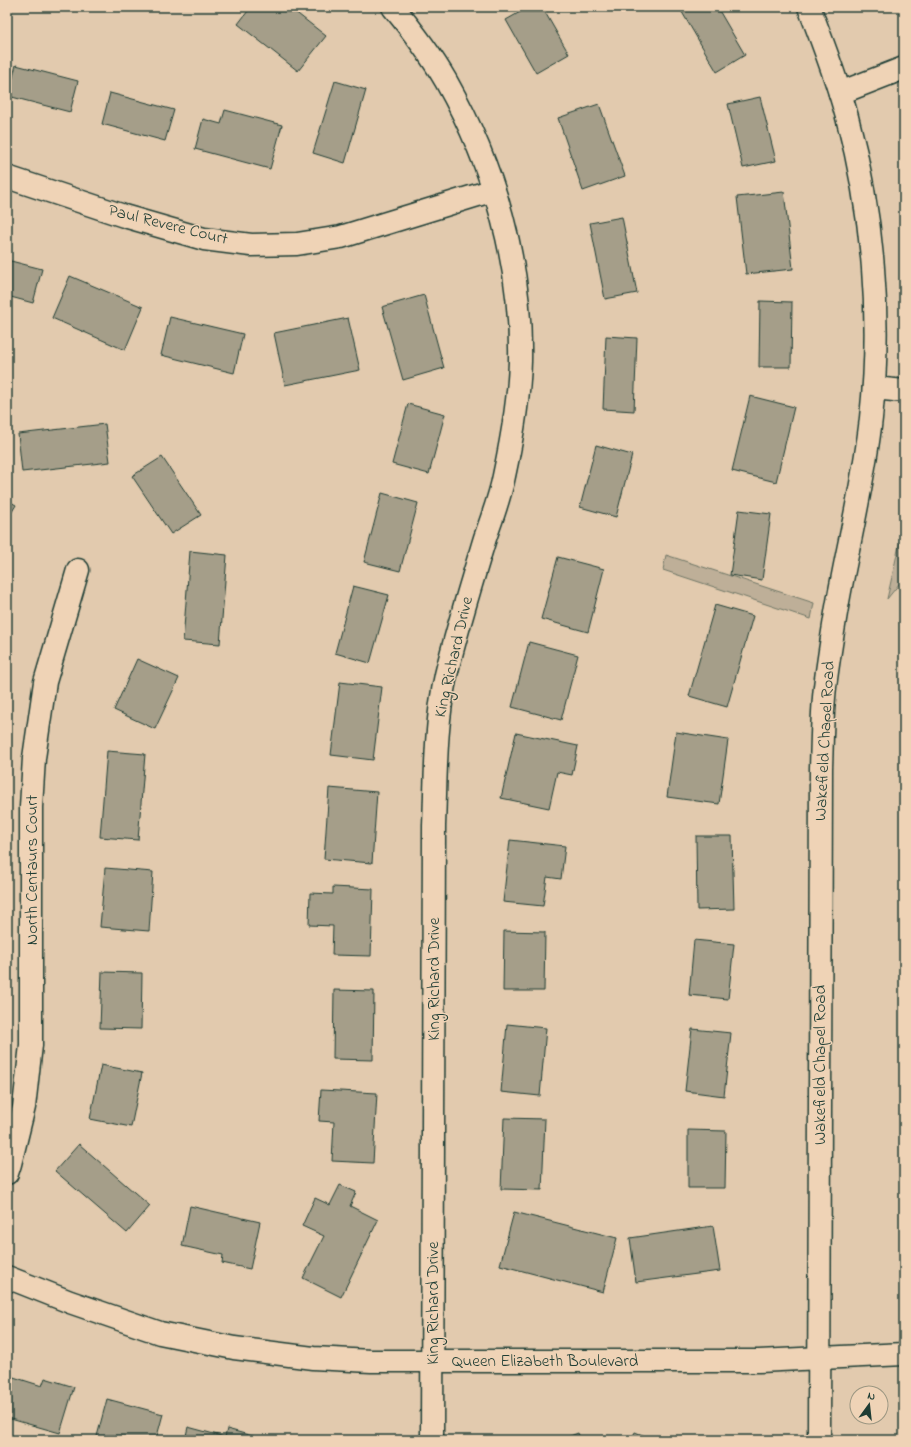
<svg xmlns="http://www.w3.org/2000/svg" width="911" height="1447" font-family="'Indie Flower',sans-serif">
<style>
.green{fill:#beaf98;stroke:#6e7666}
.building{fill:#a59e89;stroke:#1f3d34}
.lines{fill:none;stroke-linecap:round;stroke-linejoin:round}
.minor-casing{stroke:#1f3d34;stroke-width:25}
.major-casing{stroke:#1f3d34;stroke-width:25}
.minor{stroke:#efd3b6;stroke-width:22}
.major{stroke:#efd3b6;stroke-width:22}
.labels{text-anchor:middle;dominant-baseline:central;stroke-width:3;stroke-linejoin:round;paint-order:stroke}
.street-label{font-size:17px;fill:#1f3d34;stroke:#efd3b6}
</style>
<rect width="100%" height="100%" fill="#e2caae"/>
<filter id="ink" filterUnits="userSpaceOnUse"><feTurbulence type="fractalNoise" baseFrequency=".025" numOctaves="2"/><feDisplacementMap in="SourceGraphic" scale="8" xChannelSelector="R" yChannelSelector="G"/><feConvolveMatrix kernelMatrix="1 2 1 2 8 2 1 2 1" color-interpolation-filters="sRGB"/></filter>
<g filter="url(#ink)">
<path class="green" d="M904,523V578L887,599Z
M666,555L814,603L811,619L663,570Z"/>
<path class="building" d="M251,7H289L326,36L298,71L238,24Z
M529,7H542L569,54L536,73L506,20Z
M679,7H717L745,55L717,72Z
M16,65L78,81L70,112L8,96Z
M335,81L366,90L345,163L313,153Z
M110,93L174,110L165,141L102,124Z
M760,97L776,161L743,168L728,104Z
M599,104L625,176L583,191L558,118Z
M225,110L282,125L270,169L195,149L203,119L221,124Z
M784,192L793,269L746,274L737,197Z
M622,217L637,293L605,299L590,223Z
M7,260L42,269L33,303L7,296Z
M70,276L143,307L125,350L52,318Z
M424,295L444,368L403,380L382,307Z
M760,301L792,302L791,367H759Z
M170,317L243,334L234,373L161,355Z
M348,318L360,370L285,385L274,333Z
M606,336L637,338L634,411L603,409Z
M750,396L794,407L776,482L732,471Z
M408,404L445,414L429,474L392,464Z
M105,424L110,462L22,472L18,434Z
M596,445L632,455L616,517L580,507Z
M162,457L201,515L171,534L132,476Z
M382,493L418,503L400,571L364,562Z
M7,500L16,505L7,520Z
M739,510L771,514L762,580L730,575Z
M190,551L227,555L220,644L183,641Z
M558,557L604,569L588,632L541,619Z
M353,586L389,595L370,663L335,653Z
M715,605L753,616L727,707L689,696Z
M529,642L578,655L561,720L512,707Z
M137,659L179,678L155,729L114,710Z
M340,682L382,687L373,760L331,755Z
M676,732L728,740L719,804L667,797Z
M516,733L578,746L572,775L557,772L549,808L501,798Z
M107,751L145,754L138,840L100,837Z
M329,788L377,792L372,863L324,859Z
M696,836H732L734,909L697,910Z
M510,840L565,846L561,879L547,877L543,906L503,902Z
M105,868L153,872L149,931L100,927Z
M333,887L373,889L371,956L332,955L333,926L309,925L310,893L333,894Z
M504,931L545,932L544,991H503Z
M694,940L734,944L728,999L689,995Z
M102,972L142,973L141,1029L100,1028Z
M334,990L374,991L373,1060L333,1059Z
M507,1024L546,1028L540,1096L501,1092Z
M692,1029L731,1033L724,1096L685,1091Z
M101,1065L142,1073L131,1127L90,1119Z
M321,1090L377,1093L373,1163L332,1161L334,1122L319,1121Z
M504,1118L545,1119L542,1190L501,1189Z
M688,1130L726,1131L725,1188H688Z
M79,1144L150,1206L127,1233L55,1171Z
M340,1185L356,1192L350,1206L378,1220L341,1297L303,1278L324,1236L302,1226L315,1198L330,1205Z
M190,1206L260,1222L250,1269L222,1263L223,1255L182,1246Z
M514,1212L617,1238L603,1292L500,1265Z
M713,1226L720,1271L636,1282L630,1238Z
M7,1375L42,1386L45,1378L74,1387L60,1433L7,1418Z
M107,1399L163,1414L156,1440H96Z
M188,1427L225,1437L227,1429L256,1437V1440H185Z
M635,1432L655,1440H631Z
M578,1433L581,1440H560Z"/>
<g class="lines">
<defs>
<path id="minor" d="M393,7C412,30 431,55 446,81C494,166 522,263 520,361C519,400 512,439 504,476C500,497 492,518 485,538C471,584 457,629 446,675C435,725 436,775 434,826L432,1440
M840,93L904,68
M7,177L124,216L204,239L251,245L297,244L341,237L494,190
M874,388L904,391
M7,1173L10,1164L24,1107L31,1045V807L34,758L45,682L78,570
M7,1277L70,1302L160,1333L234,1348L313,1358L371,1361H759L904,1354"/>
<path id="major" d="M809,7C823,43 837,80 847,117C873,214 882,318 871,418C864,484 847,548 836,613C832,638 828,662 825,687C822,713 822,741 821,768L819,1440"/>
</defs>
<use href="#minor" class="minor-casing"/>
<use href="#major" class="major-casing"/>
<use href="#minor" class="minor"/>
<use href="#major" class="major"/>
</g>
</g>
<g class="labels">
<g class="street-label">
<text transform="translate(168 225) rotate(14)">Paul Revere Court</text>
<text transform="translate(454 657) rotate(-77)">King Richard Drive</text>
<text transform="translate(825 741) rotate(-87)">Wakefield Chapel Road</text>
<text transform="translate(32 870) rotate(-90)">North Centaurs Court</text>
<text transform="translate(434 979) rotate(-90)">King Richard Drive</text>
<text transform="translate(820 1065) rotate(-90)">Wakefield Chapel Road</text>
<text transform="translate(433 1303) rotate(-90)">King Richard Drive</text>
<text x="545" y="1361">Queen Elizabeth Boulevard</text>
</g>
</g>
<rect width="911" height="1447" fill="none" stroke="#efd3b6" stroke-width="24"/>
<rect x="12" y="12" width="887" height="1423" fill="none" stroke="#1f3d34" stroke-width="1.5" filter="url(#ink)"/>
<g transform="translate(869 1405) rotate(15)"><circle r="19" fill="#efd3b6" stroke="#9c9782"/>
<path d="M0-3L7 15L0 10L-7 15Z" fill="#1f3d34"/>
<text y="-6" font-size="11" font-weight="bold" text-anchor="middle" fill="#1f3d34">N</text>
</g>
</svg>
